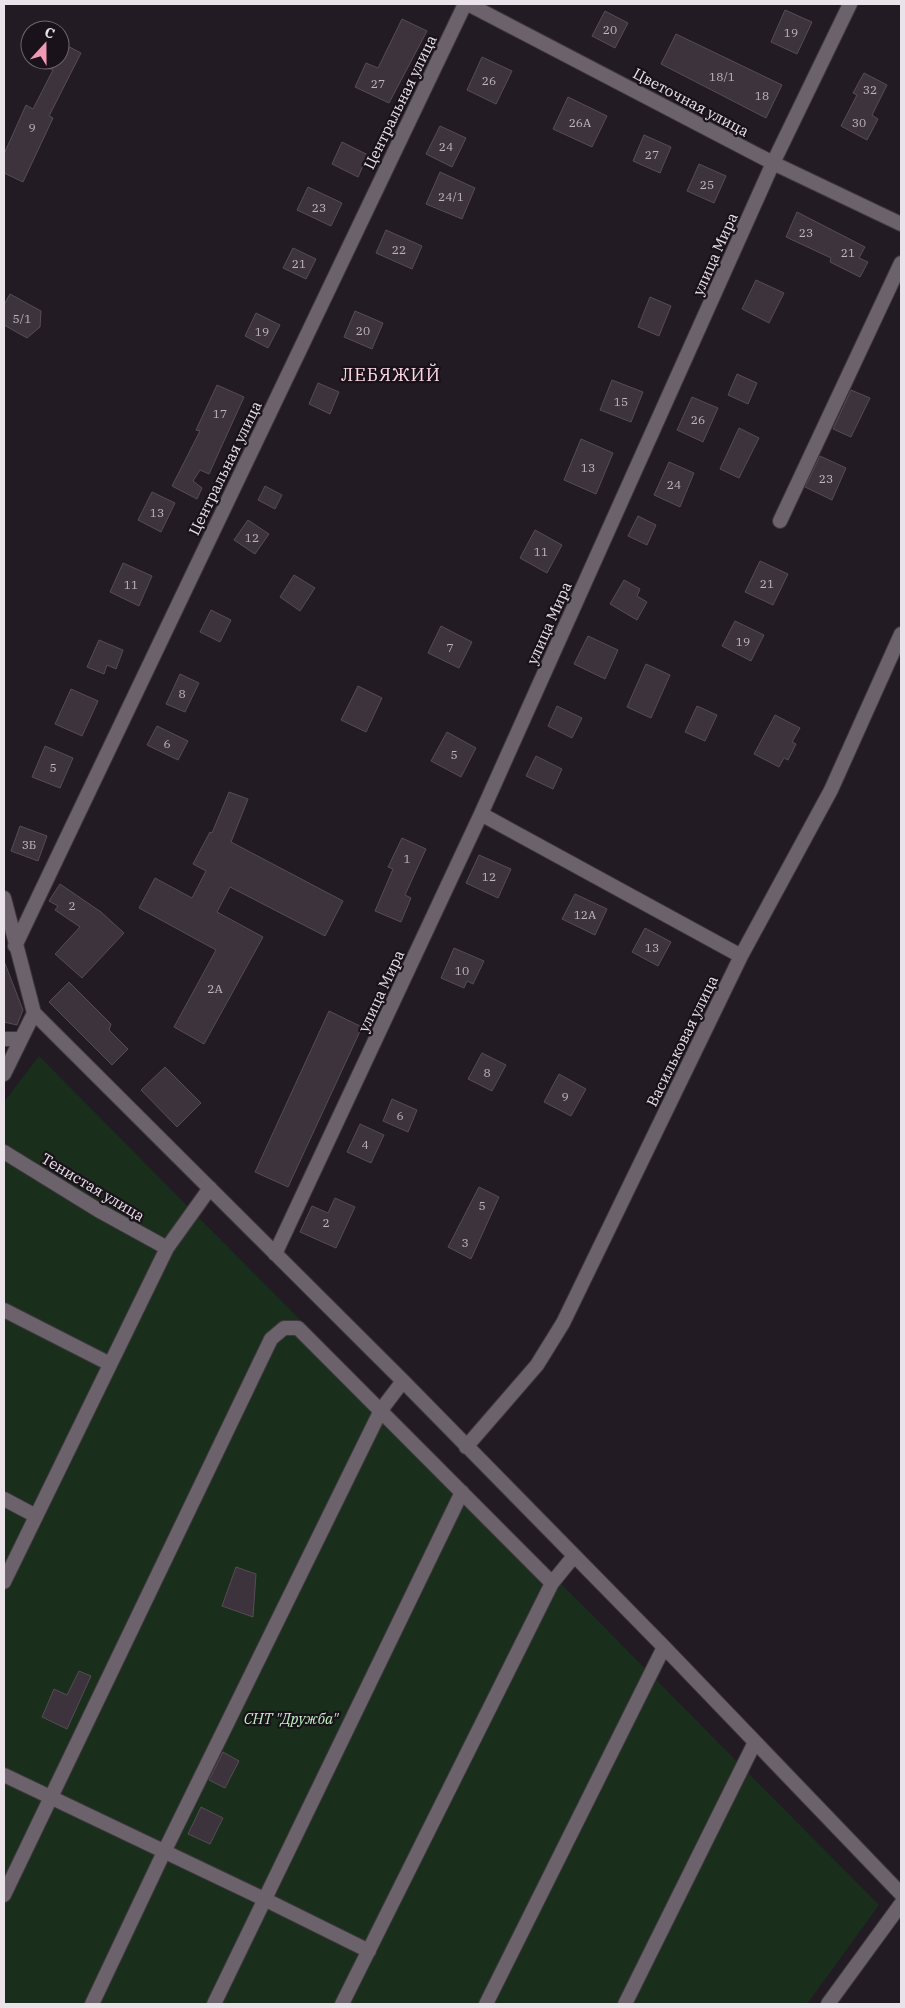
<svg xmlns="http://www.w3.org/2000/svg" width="905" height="2008" font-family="'IBM Plex Serif',serif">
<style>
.green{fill:#192e1b}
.building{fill:#3c333c;stroke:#564c55}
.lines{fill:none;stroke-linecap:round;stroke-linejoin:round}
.minor-casing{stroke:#3e373d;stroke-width:16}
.minor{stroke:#6c626b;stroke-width:14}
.labels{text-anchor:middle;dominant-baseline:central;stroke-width:4.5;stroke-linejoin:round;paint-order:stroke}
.number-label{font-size:12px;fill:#beb8be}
.street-label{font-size:15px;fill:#eae4ea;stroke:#1a121a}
.park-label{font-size:15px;font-style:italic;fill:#c1f3c4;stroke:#1a121a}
.quarter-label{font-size:18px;letter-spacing:1px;fill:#fcd9e2;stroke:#1a121a}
</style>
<rect width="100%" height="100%" fill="#231b23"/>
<path class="green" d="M39,1056L879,1905L807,2004H4V1102Z"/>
<path class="building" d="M785,10L812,22L797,54L771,42Z
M605,11L628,23L615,48L592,36Z
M402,19L427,31L389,103L355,87L366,63L378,68Z
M676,34L782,85L766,118L661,64Z
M60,42L81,53L49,116L53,118L23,182L4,173V154L26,105L33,109L53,70L33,60H60Z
M482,57L512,71L496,104L467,90Z
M864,73L887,85L872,115L878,119L867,140L841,126L857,95L853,93Z
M568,97L607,116L592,147L553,129Z
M440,126L466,138L452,167L426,154Z
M644,135L671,147L660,173L633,161Z
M342,142L368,155L358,177L332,164Z
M699,164L726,176L714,203L687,191Z
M440,172L475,188L462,219L426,204Z
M308,187L342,203L331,226L297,210Z
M797,212L865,247L859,258L868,262L860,277L830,262L831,258L786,237Z
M386,230L422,246L412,269L376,253Z
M293,248L316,259L306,279L283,268Z
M756,280L784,293L769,323L742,309Z
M10,294L41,311L40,327L27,338L4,325V305Z
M650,297L671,306L659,336L638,327Z
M355,311L383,323L372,349L344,337Z
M256,313L280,325L268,348L245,336Z
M737,374L757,383L748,404L728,395Z
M612,380L643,392L631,422L600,410Z
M318,383L339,392L330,414L309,404Z
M217,385L244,397L209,474L200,470L193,481L202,488L197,499L172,486L200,431L196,430Z
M851,390L870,398L851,437L833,429Z
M692,397L718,408L703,442L677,430Z
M739,428L759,438L739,478L720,469Z
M581,439L613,453L596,494L564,480Z
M820,456L846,468L832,500L805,487Z
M669,462L694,473L680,507L654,495Z
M265,486L282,495L275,509L258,500Z
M152,492L175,503L161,532L138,520Z
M638,516L656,525L647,545L628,536Z
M248,520L269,534L255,554L234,540Z
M535,530L562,545L547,573L520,558Z
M760,561L788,574L773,605L745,592Z
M123,563L152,576L139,606L110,592Z
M294,575L315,588L300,611L280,597Z
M624,580L640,589L637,596L647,602L637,620L610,604Z
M211,610L231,620L220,642L200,632Z
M735,621L764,635L751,661L722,646Z
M441,626L472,642L459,668L428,653Z
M588,636L618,650L605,679L574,664Z
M99,640L123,650L116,669L107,665L104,674L87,667Z
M646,664L670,675L651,718L627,707Z
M180,674L199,683L185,712L166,704Z
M358,686L382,698L366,732L341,720Z
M71,689L98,701L82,736L55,724Z
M557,706L582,718L572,738L548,726Z
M697,706L717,715L705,741L685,732Z
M775,715L800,728L792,742L796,744L788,760L784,758L779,767L754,754Z
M157,726L188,741L178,760L147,745Z
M447,732L476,748L461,777L431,761Z
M45,746L73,758L60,788L32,777Z
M536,756L562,769L553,789L526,776Z
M229,792L248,799L231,842L343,901L325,936L230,887L217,912L263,937L204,1044L174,1027L216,950L139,908L155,878L192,898L206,871L193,864L210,832L212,833Z
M20,826L47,836L38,861L11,851Z
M402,838L426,849L405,895L411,898L401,922L375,911L393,869L388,867Z
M479,855L511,869L498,898L466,883Z
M60,884L101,912L124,933L82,978L55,954L80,927L55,910L58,906L49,901Z
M575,894L607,909L595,935L562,919Z
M645,928L671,942L658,966L632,952Z
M454,948L484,961L473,984L467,981L464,988L441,978Z
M4,961L23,1010L17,1025L4,1022Z
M69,982L111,1024L109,1030L128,1049L112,1065L49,1002Z
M329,1011L362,1027L288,1187L255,1172Z
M482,1053L506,1065L492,1091L468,1079Z
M165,1067L201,1103L177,1127L141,1090Z
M559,1074L586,1089L571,1116L544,1102Z
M392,1099L417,1110L408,1132L383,1121Z
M360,1124L384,1135L371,1163L347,1152Z
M479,1187L499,1197L471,1259L448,1247Z
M335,1198L355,1207L336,1248L300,1232L312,1206L328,1213Z
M236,1567L256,1574L253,1617L222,1606Z
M79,1671L91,1676L67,1729L42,1717L54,1689L67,1695Z
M223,1752L239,1761L225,1788L209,1780Z
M201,1807L223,1818L210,1844L188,1834Z"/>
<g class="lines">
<defs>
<path id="minor" d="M468,4L773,163L901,224
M780,521L901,263
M481,814L741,956
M4,898L34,1013L403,1381L664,1647L901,1894
M15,946L465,4
M4,1039H21
M4,1074L34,1013
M4,1152L98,1210L167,1248
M275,1254L481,814L773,163L850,4
M4,1310L110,1364
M466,1447L537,1365L563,1323L741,956L831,790L901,634
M4,1499L36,1516
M4,1582L167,1248L210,1188
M552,1583L574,1556
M4,1775L264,1899L369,1951
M4,1895L271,1339L284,1328H298L552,1583L342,2004
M92,2004L164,1852L381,1410L403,1381
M214,2004L462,1492
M486,2004L664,1647
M625,2004L755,1742
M828,2004L901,1904"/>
</defs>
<use href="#minor" class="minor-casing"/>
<use href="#minor" class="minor"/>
</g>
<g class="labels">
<g class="number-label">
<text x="610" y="29">20</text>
<text x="791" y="32">19</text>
<text x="722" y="76">18/1</text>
<text x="489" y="80">26</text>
<text x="378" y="83">27</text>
<text x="870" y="89">32</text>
<text x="762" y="95">18</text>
<text x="580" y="122">26А</text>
<text x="859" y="122">30</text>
<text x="32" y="127">9</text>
<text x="446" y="146">24</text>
<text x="652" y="154">27</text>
<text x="707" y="184">25</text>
<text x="451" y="196">24/1</text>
<text x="319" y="207">23</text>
<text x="806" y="232">23</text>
<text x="399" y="249">22</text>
<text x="848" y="252">21</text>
<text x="299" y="263">21</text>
<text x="22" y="318">5/1</text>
<text x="363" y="330">20</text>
<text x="262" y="331">19</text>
<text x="621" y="401">15</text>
<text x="220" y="413">17</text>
<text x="698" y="419">26</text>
<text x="588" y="467">13</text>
<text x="826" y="478">23</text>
<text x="674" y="484">24</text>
<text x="157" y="512">13</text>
<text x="252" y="537">12</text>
<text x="541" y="551">11</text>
<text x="767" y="583">21</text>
<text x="131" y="584">11</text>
<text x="743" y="641">19</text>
<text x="450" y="647">7</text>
<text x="182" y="693">8</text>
<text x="167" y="743">6</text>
<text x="454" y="754">5</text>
<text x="53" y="767">5</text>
<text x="29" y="844">3Б</text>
<text x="407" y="858">1</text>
<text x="489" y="876">12</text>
<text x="72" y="905">2</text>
<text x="585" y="914">12А</text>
<text x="652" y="947">13</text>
<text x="462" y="970">10</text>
<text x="215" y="988">2А</text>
<text x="487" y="1072">8</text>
<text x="565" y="1096">9</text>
<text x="400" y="1115">6</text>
<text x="365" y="1144">4</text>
<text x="482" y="1205">5</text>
<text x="326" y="1222">2</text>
<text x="465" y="1242">3</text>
</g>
<g class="street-label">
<text transform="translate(400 102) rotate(-64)">Центральная улица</text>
<text transform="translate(691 102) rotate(28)">Цветочная улица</text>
<text transform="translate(715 254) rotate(-66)">улица Мира</text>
<text transform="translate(225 468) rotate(-64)">Центральная улица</text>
<text transform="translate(549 623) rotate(-66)">улица Мира</text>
<text transform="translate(381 991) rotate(-65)">улица Мира</text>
<text transform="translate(682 1041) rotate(-64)">Васильковая улица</text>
<text transform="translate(93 1187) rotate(31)">Тенистая улица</text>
</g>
<g class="park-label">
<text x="291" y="1718">СНТ "Дружба"</text>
</g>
<g class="quarter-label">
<text x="391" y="374">ЛЕБЯЖИЙ</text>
</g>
</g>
<rect width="905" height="2008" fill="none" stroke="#eae4ea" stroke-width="10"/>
<g transform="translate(45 45) rotate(21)"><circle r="24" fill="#1a121a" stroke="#6d666d"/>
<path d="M0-4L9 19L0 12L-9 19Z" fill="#f19ab4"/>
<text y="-8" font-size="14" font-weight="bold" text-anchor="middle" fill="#eae4ea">С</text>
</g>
</svg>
